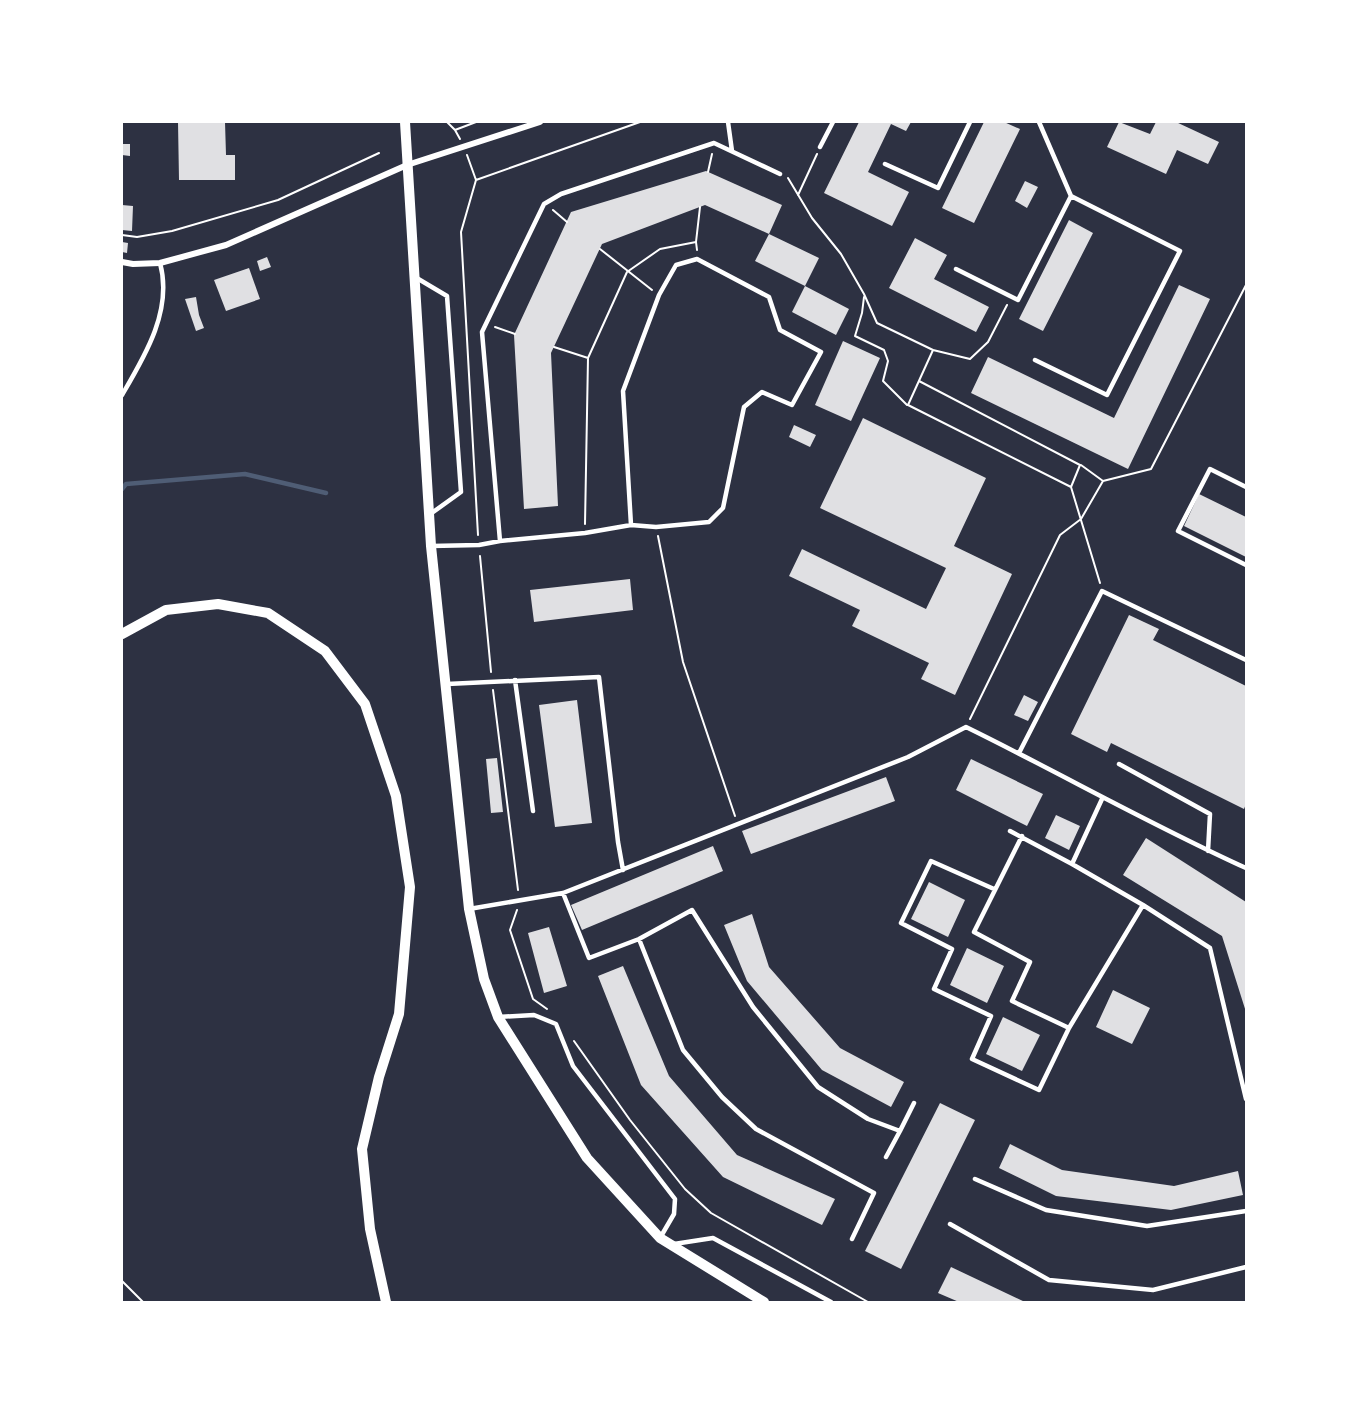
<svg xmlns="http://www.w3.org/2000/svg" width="1368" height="1424" font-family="Raleway,sans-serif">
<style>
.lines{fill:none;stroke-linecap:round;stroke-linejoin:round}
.stream{stroke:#4f5d75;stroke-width:4.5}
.building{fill:#e0e0e3}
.path{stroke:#fff;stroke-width:2}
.service{stroke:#fff;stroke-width:4.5}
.minor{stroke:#fff;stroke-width:6}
.tertiary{stroke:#fff;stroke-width:10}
</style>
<rect width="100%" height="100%" fill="#2d3142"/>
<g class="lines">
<path class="stream" d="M122,489L126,484L245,474L326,493"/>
</g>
<path class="building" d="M178,122H225L226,155H235V180H179Z
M859,122H911L906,131L891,124L868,172L909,192L892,226L824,193Z
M984,122H1004L1020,129L974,223L942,208Z
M1119,122L1150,134L1156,122H1176L1219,142L1208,164L1177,150L1166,174L1107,147Z
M122,144H130V156L122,155Z
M706,171L782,205L769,234L705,205L602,244L551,353L558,506L524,509L514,335L571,212Z
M1025,181L1038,187L1027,208L1015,201Z
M122,205L133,206L132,231L122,230Z
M1069,220L1093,233L1043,331L1019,319Z
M769,234L819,258L805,286L849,309L836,335L792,312L805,286L755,261Z
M915,238L947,255L934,279L989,307L976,332L889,288Z
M122,242L128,243L127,253L122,252Z
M267,257L271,267L260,271L257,261Z
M249,268L260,299L226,311L214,280Z
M1179,285L1210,299L1128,469L971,393L988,357L1114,418Z
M196,297L199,315L204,328L196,331L185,299Z
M843,341L880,358L851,421L815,405Z
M863,418L986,478L954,546L1012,574L955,695L921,679L929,663L852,626L860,610L789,576L802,549L926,609L946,568L820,508Z
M794,425L816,435L810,447L789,437Z
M1199,494L1246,517V557L1184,526Z
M630,579L633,610L534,622L530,590Z
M1129,615L1159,629L1153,640L1246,686V804L1244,809L1111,743L1107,752L1071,734Z
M1024,695L1038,702L1028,721L1014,715Z
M577,700L592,823L555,827L539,705Z
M497,758L503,812L491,813L486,759Z
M971,759L1043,794L1027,826L956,790Z
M886,777L895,801L751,854L742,831Z
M1056,815L1080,826L1069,850L1045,838Z
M1146,838L1246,902V1012L1222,936L1123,875Z
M713,846L723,871L582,930L571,905Z
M929,882L965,900L948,937L911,919Z
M752,914L769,967L840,1048L904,1082L891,1107L822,1070L747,981L724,925Z
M549,927L567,986L544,993L528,933Z
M967,948L1004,966L987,1003L950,985Z
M623,966L669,1076L737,1155L835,1199L822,1225L723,1177L641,1085L598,976Z
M1113,990L1150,1008L1132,1044L1096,1027Z
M1003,1017L1040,1035L1022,1071L986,1054Z
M940,1103L975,1120L901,1269L865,1251Z
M1010,1144L1062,1170L1174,1186L1238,1171L1243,1195L1171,1210L1056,1196L999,1168Z
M951,1267L1025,1302H959L938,1293Z"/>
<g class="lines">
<path class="path" d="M447,122L455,130
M460,139L455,130L476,122
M467,155L476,180L461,232L478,535
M708,172L712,154
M788,178L812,218L841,254L864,294L877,323L933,350L908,405L1071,487L1100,583
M476,180L640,122
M798,195L817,154
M553,210L567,222
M122,235L137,237L172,231L278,200L379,153
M696,242L700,207
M600,249L652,290
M864,297L862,313L855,336L884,350L888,361L883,381L907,405
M495,327L515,334
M554,347L588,358
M933,350L970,359L988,342L1007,305
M919,381L1080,465L1071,487
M1081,465L1103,481
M585,524L588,358L627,272L660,249L696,242L697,250
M658,536L683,662L735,816
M480,556L491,672
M493,690L518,890
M970,719L1060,535L1081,519L1103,481L1151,469L1246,285
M517,910L510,930L533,999L547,1009
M574,1041L630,1120L685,1189L711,1213L868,1302
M122,1281L143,1302"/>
<path class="service" d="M728,122L732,151
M820,147L833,122
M885,164L938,188L970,122
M956,269L1018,300L1071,196L1039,122
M415,277L447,296L461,492L429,515
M1035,360L1107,395L1180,251L1071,196
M122,395C145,356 173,310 160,263
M1246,487L1210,469L1178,531L1246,565
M500,541L482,332L544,204L561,194L714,143L780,174
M431,546L479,545L500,541L585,533L631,525L656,527L709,522L723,508L744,407L762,392L792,405L821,352L780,330L769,297L697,259L676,265L659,295L623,391L631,525
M515,680L533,811
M447,684L599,677L618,842L623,870
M1019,753L1102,591L1246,660
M1119,764L1210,814L1208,851
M1010,831L1072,864L1102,799
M1072,864L1143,905L1210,948L1246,1099
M994,889L931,861L901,923L952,949L934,989L991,1016L972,1059L1039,1090L1069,1028L1012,1001L1030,962L974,932L1022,836
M563,893L589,958L639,939L692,910L753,1007L818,1087L868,1119L900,1131L886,1157
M469,909L563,893L908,757L966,727C1060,773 1151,825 1246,868
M639,939L683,1050L722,1097L756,1129L874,1193L852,1239
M498,1017L534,1015L556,1024L573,1066L675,1199L674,1214L660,1238
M1069,1028L1143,905
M900,1131L914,1103
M975,1179L1046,1210L1147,1226L1246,1211
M950,1224L1049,1280L1153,1290L1246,1267
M674,1244L713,1238L831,1302"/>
<path class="minor" d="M122,262L133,264L160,263L226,245L407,165L540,122"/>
<path class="tertiary" d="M405,122L431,546L469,909L484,979L498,1017L587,1158L660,1238L764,1302
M122,634L166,610L218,604L268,613L325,651L365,704L396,796L410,887L399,1014L379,1077L362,1149L370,1229L386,1302"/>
</g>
<rect width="1368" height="1424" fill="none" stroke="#ffffff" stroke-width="246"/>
</svg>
